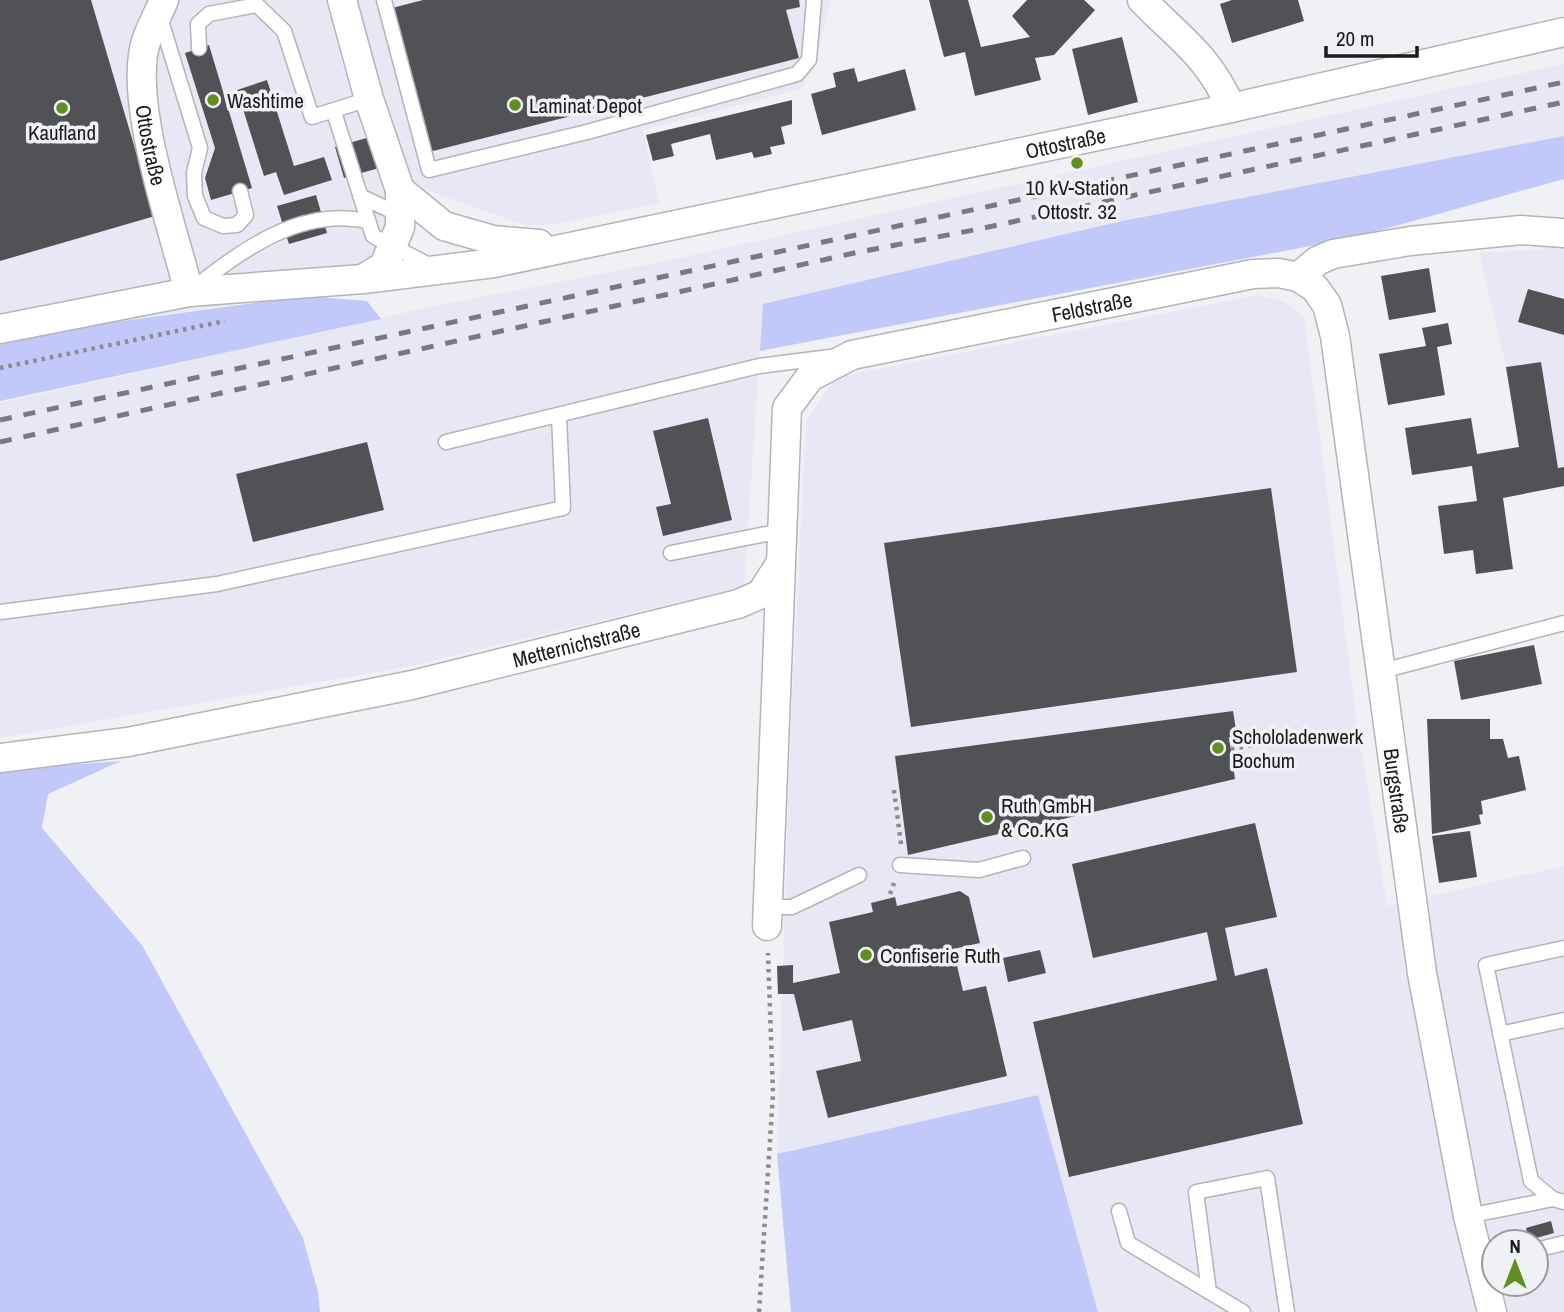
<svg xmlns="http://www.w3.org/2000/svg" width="1564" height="1312" font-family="'Archivo Narrow',sans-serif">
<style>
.built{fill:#e7e8f4;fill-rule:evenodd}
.green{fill:#c3c8fb}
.building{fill:#515255}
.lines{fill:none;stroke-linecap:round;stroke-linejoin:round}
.lane-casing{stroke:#b3b4b8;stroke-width:17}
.street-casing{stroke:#b3b4b8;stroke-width:31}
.path{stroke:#8c8c8f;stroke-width:4.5;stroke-dasharray:3.5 5;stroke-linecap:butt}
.lane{stroke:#fff;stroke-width:14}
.street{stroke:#fff;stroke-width:28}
.rail{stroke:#7a7a7d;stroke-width:5;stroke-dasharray:12 12;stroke-linecap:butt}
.poi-dot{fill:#608e21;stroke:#f0f1f5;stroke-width:2.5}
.labels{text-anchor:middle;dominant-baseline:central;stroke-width:7;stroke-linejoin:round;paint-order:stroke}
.poi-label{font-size:21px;fill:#1b1b1c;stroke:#f0f1f5;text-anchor:start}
.street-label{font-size:21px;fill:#1b1b1c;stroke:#f0f1f5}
</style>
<rect width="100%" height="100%" fill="#f0f1f5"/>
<path class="built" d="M0,0H831L815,66L801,89L643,130L659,203L561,223L528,226L423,189L348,288L79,327L0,346Z
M1564,64V136L1127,220L763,304L744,586L411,666L0,738V403L416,310L675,259Z
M1564,223V495L1562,486L1527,493L1506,367L1479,253L1548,249Z
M1259,295L1285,302L1304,316L1358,731L1387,906L1564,866V1312H1098L1037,1095L777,1154L791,724L806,421L836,377ZM1494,1242H1536V1284H1494Z"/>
<path class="green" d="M1564,136V179L1352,238L760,351L763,304L1127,220Z
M305,296L367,301L381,319L0,401V345L79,327Z
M121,761L48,794L42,828L142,945L303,1238L318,1292L320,1312H0V770Z
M1038,1095L1098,1312H791L777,1154Z"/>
<path class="building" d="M0,0H91L155,216L0,261Z
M423,0H799L800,7L786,10L799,58L429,152L392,8Z
M929,0H968L981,47L1030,37L1012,16L1027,0H1084L1095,10L1054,55L1035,58L1041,80L975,96L965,52L944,57Z
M1232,0H1298L1304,21L1232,43L1220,4Z
M1122,37L1138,102L1088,115L1072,49Z
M209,45L252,188L211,200L205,178L215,148L185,53Z
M854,68L858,82L905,69L916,110L822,135L811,94L836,87L833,73Z
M267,80L294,166L324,157L332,180L284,195L276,172L264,176L237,90Z
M792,100V124L781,127L785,144L770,147L772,154L754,158L752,152L716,160L710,134L671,144L674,156L653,161L646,135Z
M370,137L379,168L344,178L335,147Z
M316,195L327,233L289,244L277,206Z
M1429,268L1436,312L1389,320L1381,276Z
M1528,289L1564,299V335L1518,322Z
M1448,323L1452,344L1437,347L1445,395L1388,405L1379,354L1426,346L1422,328Z
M1541,362L1558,468L1564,467V486L1503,498L1513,569L1476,574L1473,550L1444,554L1438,506L1477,501L1472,466L1412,475L1405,428L1471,418L1477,454L1519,447L1506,367Z
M708,418L732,520L663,536L656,507L671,504L653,431Z
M367,442L384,510L253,542L236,474Z
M1271,488L1297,672L911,727L884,543Z
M1534,645L1542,684L1461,700L1454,661Z
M1233,711L1237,736L1229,737L1235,779L908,855L895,756Z
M1427,719H1490V739H1503L1508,758L1519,756L1526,790L1481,801L1483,814L1479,815L1481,824L1432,834Z
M1255,823L1277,917L1225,928L1235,976L1267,968L1303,1124L1069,1177L1033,1022L1217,980L1207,932L1093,958L1072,864Z
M1470,831L1477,877L1439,883L1432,836Z
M960,891L969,897L980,943L953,949L963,991L986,986L1007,1076L828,1118L816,1071L861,1061L852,1020L803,1031L794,994H778L777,966L793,965V983L840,973L829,922L873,912L871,903L895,897L897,906Z
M1040,950L1046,973L1008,982L1003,958Z
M1551,1221L1554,1233L1529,1240L1526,1228Z"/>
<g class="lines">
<defs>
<path id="lane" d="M384,0L429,170L587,132L797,74L809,60L814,0
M159,14L200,148L194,173L195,196L204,218L223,226L237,225L246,215L240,191
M199,48L198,24L209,14L257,5L284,31L312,117L369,99
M334,112L373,236L431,266
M360,196L402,216
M195,287C245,248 301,207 368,221
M446,442L759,366L830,357
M671,553L781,531
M0,612L217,584L563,508L559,415
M1382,671L1564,623
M900,865L979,870L1023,858
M768,907H792L859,875
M1564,948L1486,965L1531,1181L1553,1199L1564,1202
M1500,1034L1564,1020
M1119,1211L1128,1243L1243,1312
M1468,1216L1553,1199
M1536,1250L1564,1243
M1209,1292L1196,1192L1267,1178L1287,1312"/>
<g id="street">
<path id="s1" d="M164,0C157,17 145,37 143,55C134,118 173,229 189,292"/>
<path d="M342,0L369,99L400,190L444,226L493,240L539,244"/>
<path d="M1142,0C1178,37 1210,57 1231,108"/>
<path d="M1298,277L1317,261L1333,254L1410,241L1521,230L1564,233"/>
<path d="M363,279L384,266L400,227V190"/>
<path id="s2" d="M0,329L189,292L363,279L494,263L1231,108L1564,32"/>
<path id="s3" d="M0,758L128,742L412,685L738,604L761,594L780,564"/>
<path id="s4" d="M767,926L787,408L810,377L852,355L1253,274L1279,273L1298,277L1315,288L1327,305L1335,336L1422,973L1468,1216L1492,1312"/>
</g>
</defs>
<use href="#lane" class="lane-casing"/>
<use href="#street" class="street-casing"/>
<path class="path" d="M0,368L225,321
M1231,749L1284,740
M894,790L901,844
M890,894L894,883
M759,1312L773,1094L768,953"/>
<use href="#lane" class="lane"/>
<use href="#street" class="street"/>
<path class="rail" d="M0,420L1564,82
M0,442L859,252L984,228L1564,102"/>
</g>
<g class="poi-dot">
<circle cx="213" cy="100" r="7"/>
<circle cx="515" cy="105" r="7"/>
<circle cx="62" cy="108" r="7"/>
<circle cx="1077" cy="163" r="7"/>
<circle cx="1218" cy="748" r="7"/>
<circle cx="987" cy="817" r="7"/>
<circle cx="866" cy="955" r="7"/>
</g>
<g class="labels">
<g class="poi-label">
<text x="227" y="100">Washtime</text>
<text x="529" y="105">Laminat Depot</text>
<text x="62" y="132" text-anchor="middle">Kaufland</text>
<text x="1077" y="187" text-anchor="middle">10 kV-Station<tspan x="1077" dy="24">Ottostr. 32</tspan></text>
<text x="1232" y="736">Schololadenwerk<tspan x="1232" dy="24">Bochum</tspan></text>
<text x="1001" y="805">Ruth GmbH<tspan x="1001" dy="24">&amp; Co.KG</tspan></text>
<text x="880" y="955">Confiserie Ruth</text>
</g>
<g class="street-label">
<text stroke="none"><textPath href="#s2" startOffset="1083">Ottostraße</textPath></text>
<text stroke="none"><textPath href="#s1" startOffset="150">Ottostraße</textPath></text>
<text stroke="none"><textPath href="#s4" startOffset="849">Feldstraße</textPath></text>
<text stroke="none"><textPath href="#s3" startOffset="588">Metternichstraße</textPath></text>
<text stroke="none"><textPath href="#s4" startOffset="1591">Burgstraße</textPath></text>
</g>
</g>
<g transform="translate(1515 1263)"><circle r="33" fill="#f0f1f5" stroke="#9b9b9e" stroke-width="2"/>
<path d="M0-5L12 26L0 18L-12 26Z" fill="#608e21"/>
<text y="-10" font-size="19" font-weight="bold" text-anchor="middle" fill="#1b1b1c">N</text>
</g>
<path d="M1326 46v10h91v-10" fill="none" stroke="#1b1b1c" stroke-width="3.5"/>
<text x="1336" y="46" font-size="21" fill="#1b1b1c" stroke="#f0f1f5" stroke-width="5" paint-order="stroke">20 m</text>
</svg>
